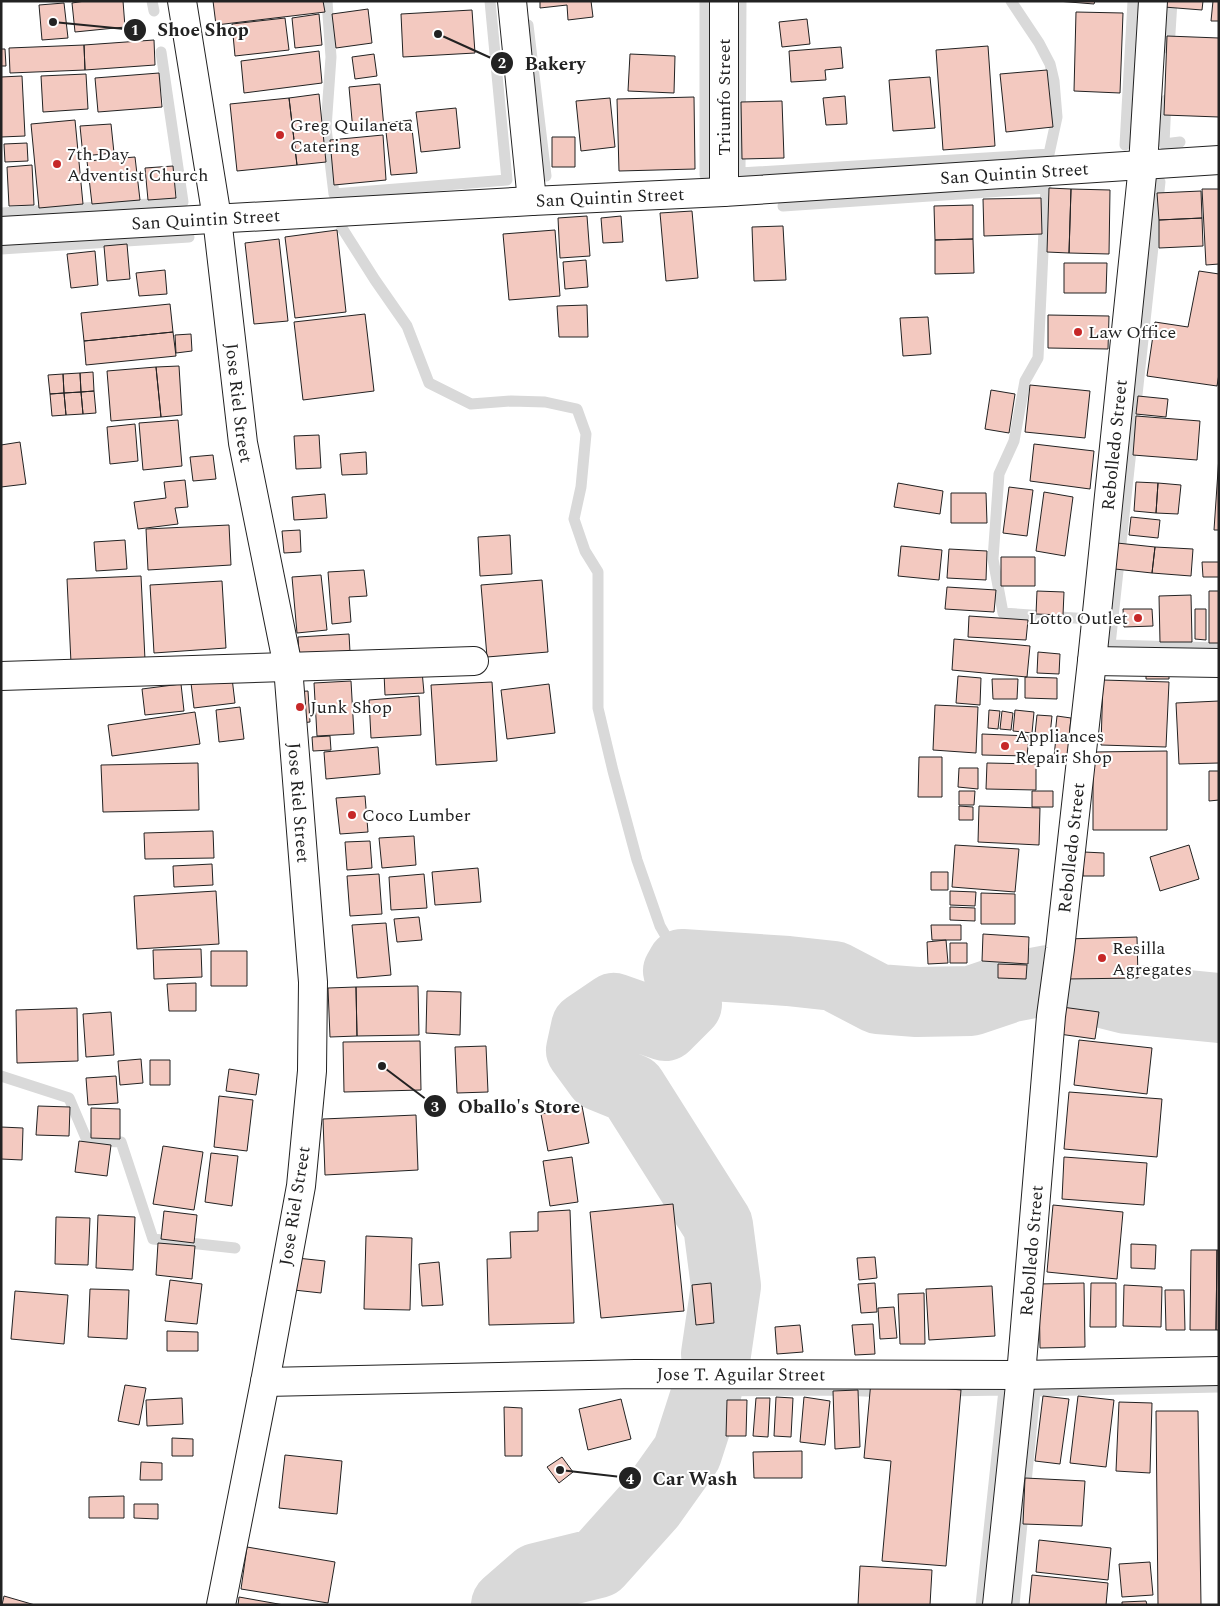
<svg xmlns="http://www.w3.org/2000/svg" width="1220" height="1606" font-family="Spectral,serif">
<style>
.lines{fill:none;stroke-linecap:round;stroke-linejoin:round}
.stream{stroke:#d9d9d9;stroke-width:11}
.river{stroke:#d9d9d9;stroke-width:70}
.building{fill:#f3c9c0;stroke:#222}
.street-casing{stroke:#222;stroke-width:30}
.highway-casing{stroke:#222;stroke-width:30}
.street{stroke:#fff;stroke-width:28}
.highway{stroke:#fff;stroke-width:28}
.poi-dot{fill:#c62828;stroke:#fff;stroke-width:2}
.labels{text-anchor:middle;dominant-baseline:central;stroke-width:4;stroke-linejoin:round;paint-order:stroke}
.street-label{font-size:18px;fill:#222;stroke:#fff}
.poi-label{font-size:18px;fill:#222;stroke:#fff;text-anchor:start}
.leader{fill:none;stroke:#222;stroke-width:2}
.callout-dot{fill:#222;stroke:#fff;stroke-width:2}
.mark-label{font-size:15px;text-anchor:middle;font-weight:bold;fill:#fff}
.callout-label{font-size:19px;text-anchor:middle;font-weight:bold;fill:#222;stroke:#fff;stroke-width:4;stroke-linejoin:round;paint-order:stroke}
</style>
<rect width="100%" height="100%" fill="#fff"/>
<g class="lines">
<path class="stream" d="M152,1L154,11
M327,1L331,57L326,128L334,194L507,180L490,1
M741,1L740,173L1049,154L1057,117L1054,81L1050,64L1039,43L1011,1
M528,25L546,176
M1169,49L1172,1
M1166,100L1164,144L1180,142
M1125,145L1133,1
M705,175V1
M1160,182L1110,645L1219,648
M783,206L1046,188L1038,358L1025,381L1014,441L999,474L993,559L1003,613L1089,619L1088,627
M1,213L183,202L161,52
M342,228L375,280L407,326L429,383L471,404L511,401L545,402L577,409L586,434L581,487L574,519L585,551L598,572V708L613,771L637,860L660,926L682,964
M1,249L189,237
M1,1076L69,1098L86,1138L99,1141L121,1142L153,1239L235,1248
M707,1391L842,1390L885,1392
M946,1391L1004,1390L981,1605
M537,1578L540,1605
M1014,1605L1035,1391L1219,1387"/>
<path class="river" d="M1067,984L1127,999L1219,1008
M716,1354L726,1286L718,1225L632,1089L600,1076L581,1050L586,1027L614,1008L665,1026L687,1004L678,971L682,964L788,971L834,976L878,999L917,1002L971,1001L1012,987L1049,980
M506,1605L537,1578L598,1563L650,1505L687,1453L707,1391"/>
</g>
<path class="building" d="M85,1H123L125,27L75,32L72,3Z
M213,1H323L325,12L216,25Z
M540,1H591L593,17L568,20L567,5L540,8Z
M1057,1H1095L1094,4Z
M1164,1H1203L1202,10L1164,7Z
M1213,1H1219V21H1211Z
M64,3L68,38L42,40L39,5Z
M368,9L372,43L336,48L332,14Z
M472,10L475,53L403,57L401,14Z
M1076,12L1123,13L1120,93L1074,91Z
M319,14L322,45L295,48L292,18Z
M285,18L289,50L235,56L232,24Z
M807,19L810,44L782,47L779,22Z
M1167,36L1219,38V117L1164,115Z
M154,40L155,65L85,70L84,45Z
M84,45L85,70L10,73L9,48Z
M988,46L995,146L943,150L936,50Z
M841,47L843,68L825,70L826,80L791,82L789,51Z
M1,49H5L6,66H1Z
M319,51L322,83L244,93L241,61Z
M374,54L377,76L355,79L352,57Z
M630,54L675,56L674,93L628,91Z
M1047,70L1053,127L1006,132L1000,74Z
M159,73L162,107L98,112L95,78Z
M86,74L88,109L43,112L41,76Z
M22,76L25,136L1,137V77Z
M930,77L935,128L893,131L889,80Z
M380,84L384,128L353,131L349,87Z
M319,94L326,162L297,165L289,98Z
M845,96L847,124L826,125L823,98Z
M694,97L695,169L619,171L617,99Z
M289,98L297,165L237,171L230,104Z
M610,98L615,147L581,151L576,101Z
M782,101L784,158L742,159L741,102Z
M456,108L460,148L421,152L416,112Z
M75,120L83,204L39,208L31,124Z
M411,120L417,173L391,175L385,123Z
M111,124L114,153L83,156L80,126Z
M383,135L386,180L334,185L330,140Z
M552,137H575V167H552Z
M27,143L28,161L5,162L4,144Z
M135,157L140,200L92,204L87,161Z
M32,165L34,205L9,206L7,167Z
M173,166L176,198L148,200L145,168Z
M1049,188L1071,189L1069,253L1047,252Z
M1071,189L1110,190L1109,254L1069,253Z
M1202,189H1219V264L1206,265Z
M1201,191L1202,218L1159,220L1157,193Z
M1041,198L1042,234L984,236L983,199Z
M973,205V239L935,240L934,206Z
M692,211L698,278L666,281L660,213Z
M587,216L590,256L560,258L558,218Z
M621,216L623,242L603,243L601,218Z
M1202,218L1203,246L1159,248V220Z
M783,226L786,280L754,281L752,227Z
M337,230L346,312L295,318L285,237Z
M555,230L560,296L509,300L503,234Z
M279,239L288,321L254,324L245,243Z
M973,239L974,273L935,274V240Z
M127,244L130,279L107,281L104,246Z
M95,251L98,285L71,288L67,254Z
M586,260L588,287L565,289L563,262Z
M1064,263H1107L1106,293H1064Z
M165,270L167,294L139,296L136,273Z
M1199,271L1219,274V374L1217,386L1147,376L1155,322L1188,327Z
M170,304L173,332L84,341L81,313Z
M587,305L588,337H559L557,306Z
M365,314L374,391L303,400L294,322Z
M1048,315L1109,316L1108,349L1048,348Z
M928,317L931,354L903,356L900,318Z
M173,332L176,356L86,365L84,341Z
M191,334L192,351L176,353L175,335Z
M179,366L182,415L161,417L156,367Z
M156,367L161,417L111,421L107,371Z
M93,372L94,391L81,392L80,373Z
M80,373L81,392L64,393L63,374Z
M63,374L64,393L50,394L48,375Z
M1030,385L1090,391L1085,438L1025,432Z
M991,390L1015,394L1009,433L985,429Z
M94,391L96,413L83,414L81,392Z
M81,392L83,414L66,415L64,393Z
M64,393L66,415L52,416L50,394Z
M1138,396L1168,399L1166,417L1136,414Z
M1136,416L1200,421L1197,460L1133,455Z
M178,420L182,466L143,470L139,423Z
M135,424L138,461L110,464L107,427Z
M319,435L321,468L296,469L294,436Z
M20,442L26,484L1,487V445Z
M1034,444L1094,451L1090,489L1030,481Z
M366,452L367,474L342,475L340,454Z
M213,455L216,479L193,481L190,457Z
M1219,456V530H1214Z
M185,480L188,507L175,508L178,524L138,529L134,502L166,498L164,482Z
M1136,482L1158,483L1156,513L1134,511Z
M898,483L943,491L940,514L894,507Z
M1158,483L1181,485L1178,514L1156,513Z
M1009,487L1033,490L1027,536L1003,533Z
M1044,492L1073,497L1065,556L1036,551Z
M951,493H986L987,523H951Z
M325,494L327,518L294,520L292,497Z
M1131,517L1160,520L1158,538L1129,535Z
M229,525L231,565L148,570L146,529Z
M300,530L301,552L284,553L282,531Z
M510,535L512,574L480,576L478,537Z
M125,540L127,569L96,571L94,542Z
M1117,543L1155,547L1152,573L1115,569Z
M901,546L942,550L939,580L898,576Z
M1155,547L1193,549L1191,576L1152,573Z
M949,549L987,551L986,580L947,578Z
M1001,557H1035V586H1001Z
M1202,562H1219V577H1203Z
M364,570L367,596L349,597L351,622L332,624L328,572Z
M321,575L327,630L297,633L292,577Z
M141,576L145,660L71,663L67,579Z
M542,580L548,652L487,657L481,585Z
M222,581L226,648L154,653L150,585Z
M947,587L996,590L994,612L945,609Z
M1037,591L1064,592L1063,615L1036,614Z
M1209,591H1219V643H1209Z
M1191,595L1192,642H1160L1159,596Z
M1123,609H1152L1153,626L1124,627Z
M1195,609H1206V640L1195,639Z
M969,616L1028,620L1026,640L968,637Z
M349,634L350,652L299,654L298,637Z
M954,639L1030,646L1027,677L952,670Z
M1038,652L1060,654L1059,674L1037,673Z
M1146,668H1169V679H1146Z
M422,671L424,693L385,695L384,673Z
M958,676L981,678L980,705L956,703Z
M1025,677L1057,678V699L1025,698Z
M232,678L235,703L194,708L191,683Z
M992,679H1018L1017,699H993Z
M1103,680L1169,682L1166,747L1101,745Z
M351,681L354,734L317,736L314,683Z
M492,682L497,761L436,765L431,685Z
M181,684L184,711L145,715L142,689Z
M549,684L555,733L507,739L501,690Z
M308,691L310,722L291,724L290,692Z
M419,696L421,735L371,738L369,700Z
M1219,701V763L1179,764L1176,703Z
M935,705L978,707L976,753L933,750Z
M240,707L244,739L219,742L216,710Z
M989,710L1000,711L998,729L988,728Z
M1015,710L1034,712L1032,733L1013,731Z
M1002,711L1013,713L1011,730L1000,729Z
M195,712L200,744L112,756L108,725Z
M1037,715L1052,716L1050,735L1035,734Z
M1057,716L1071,718L1069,737L1055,735Z
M982,734L1029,736L1027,756L982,755Z
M330,736L331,750L313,751L312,737Z
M1056,737L1070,740L1068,758L1054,757Z
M378,747L380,774L326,779L324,752Z
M1167,751V830H1093V752Z
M919,757H942V797H918Z
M198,763L199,810L103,812L101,765Z
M987,763L1036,764V790L986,789Z
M959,768H978V789L958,787Z
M1209,771H1219V800L1209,801Z
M959,791H975L974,805H959Z
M1032,791H1053V807H1032Z
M365,796L368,832L340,834L336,798Z
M959,806L973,807V820H959Z
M979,806L1040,808L1039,845L978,842Z
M213,831L214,858L145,859L144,833Z
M414,836L416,865L382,868L379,838Z
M370,841L372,868L347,870L345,842Z
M955,845L1019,849L1015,892L952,887Z
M1189,845L1199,879L1160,891L1150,857Z
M1084,852L1104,853V876H1083Z
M212,864L213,885L174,887L173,866Z
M478,868L481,902L435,905L432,872Z
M931,872H948V890H931Z
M379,874L382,914L350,916L347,876Z
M424,874L427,908L391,910L389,877Z
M216,891L219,944L137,949L134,896Z
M950,891L976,892L975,906L950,905Z
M981,893L1015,894V924H981Z
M950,907L975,908V921L950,920Z
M419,917L422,940L397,942L394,919Z
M386,923L391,975L357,978L352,925Z
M931,925H961V940H932Z
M983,934L1029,937L1028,964L982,961Z
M1137,937L1138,978L1066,979L1065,939Z
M946,940L948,963L928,964L927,942Z
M950,943H967V963H950Z
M201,949L202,977L154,979L153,950Z
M211,951H247V986H211Z
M998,964L1027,965L1026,979L998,978Z
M196,983V1011H169L167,984Z
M418,986L419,1035L357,1036L356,987Z
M356,987L357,1036L330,1037L328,988Z
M427,991L461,992L460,1035L426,1033Z
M1062,1007L1099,1012L1095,1039L1059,1034Z
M77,1008L78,1061L17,1063L16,1010Z
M111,1012L114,1055L86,1057L83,1014Z
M1079,1040L1152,1048L1147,1094L1074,1085Z
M420,1041L421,1090L344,1092L343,1042Z
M486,1046L488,1092L457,1093L455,1047Z
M141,1059L143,1083L120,1085L118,1061Z
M150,1060H170V1085H150Z
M229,1069L259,1074L256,1095L226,1091Z
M116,1076L118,1103L88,1105L86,1078Z
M1069,1092L1162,1099L1157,1157L1064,1149Z
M219,1096L253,1100L247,1151L214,1147Z
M38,1106L70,1107L69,1136L36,1135Z
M582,1106L589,1143L548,1151L541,1114Z
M91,1108L120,1109V1139L91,1138Z
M416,1115L418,1170L325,1175L323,1119Z
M1,1127L23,1128L22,1160L1,1159Z
M79,1141L111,1145L107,1176L75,1172Z
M163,1146L203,1152L194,1210L153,1204Z
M211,1153L238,1156L232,1206L205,1202Z
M572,1157L578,1202L550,1206L543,1161Z
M1064,1157L1147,1163L1144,1205L1062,1199Z
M673,1204L684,1311L601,1318L590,1212Z
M1053,1205L1123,1212L1117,1279L1047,1272Z
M570,1210L574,1323L489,1325L487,1259L511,1258L510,1232L538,1231V1212Z
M164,1211L197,1215L194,1243L161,1239Z
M98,1215L135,1217L133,1270L96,1268Z
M56,1217L90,1218L88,1265L55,1264Z
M366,1236L412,1238L410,1310L364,1309Z
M158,1243L195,1246L192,1279L156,1275Z
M1131,1244L1156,1245L1155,1269L1131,1268Z
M1191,1250H1217L1216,1330H1190Z
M1217,1250H1219V1330H1216Z
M875,1257L877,1278L859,1280L857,1258Z
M297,1258L325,1261L321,1293L294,1290Z
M439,1262L443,1305L422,1306L419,1264Z
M170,1280L202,1284L197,1324L165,1321Z
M711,1283L714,1323L696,1325L692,1285Z
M875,1283L877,1312L861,1313L858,1284Z
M1084,1283L1085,1347L1040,1348L1039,1284Z
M1091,1283H1116V1327H1090Z
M1124,1285L1162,1287L1161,1327L1123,1326Z
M992,1286L995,1336L929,1340L926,1289Z
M90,1289L129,1290L127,1339L88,1337Z
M1165,1290H1184L1185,1330H1166Z
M15,1291L68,1295L64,1344L11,1339Z
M924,1293L925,1344H900L898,1294Z
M894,1307L897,1338L880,1339L878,1308Z
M873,1324L875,1354L855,1355L852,1325Z
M800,1325L803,1352L777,1354L775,1327Z
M167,1331L198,1332V1351H167Z
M871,1381L961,1390L946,1566L882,1561L891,1461L864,1458Z
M125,1385L146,1388L139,1425L118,1421Z
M858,1390L860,1447L835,1449L833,1391Z
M1043,1396L1069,1399L1060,1464L1035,1461Z
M1078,1396L1114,1400L1106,1467L1070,1463Z
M776,1397L793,1398L791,1437L774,1436Z
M804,1397L830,1401L825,1445L800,1442Z
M182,1398L183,1424L147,1426L146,1400Z
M756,1398H770L768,1437L753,1436Z
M621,1399L631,1439L588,1450L579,1409Z
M727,1400H747L746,1436H726Z
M1119,1402L1152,1403L1150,1473L1116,1471Z
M504,1407L522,1408V1456H505Z
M1156,1411H1198L1201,1605H1158Z
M172,1438L193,1439V1456H172Z
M802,1451V1478H754L753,1452Z
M285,1455L342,1461L337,1514L279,1508Z
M562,1457L573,1472L559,1483L547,1467Z
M141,1462L162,1463V1480H140Z
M1025,1478L1085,1481L1082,1526L1023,1524Z
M124,1496V1518H89V1497Z
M134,1504H158V1519L134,1518Z
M1039,1540L1111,1548L1108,1580L1036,1572Z
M247,1547L335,1562L328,1603L241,1589Z
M1150,1562L1153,1595L1122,1597L1119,1564Z
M860,1566L932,1570L930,1605H858Z
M1032,1575L1108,1583L1106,1605H1029Z
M4,1596L35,1605H2Z
M239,1597L284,1605H238Z
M1146,1601L1147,1605H1122V1602Z"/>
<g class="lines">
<defs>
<g id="street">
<path d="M512,1L532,201"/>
<path d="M724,1V192"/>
<path id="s1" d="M1,231L532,201L724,192L1219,160"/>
<path d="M1092,661L1219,663"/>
<path d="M1,676L474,661"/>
<path id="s2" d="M265,1382L635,1374L1021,1375L1219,1371"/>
<path id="s3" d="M997,1605L1021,1375L1051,1016L1060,949L1092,661L1143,165L1153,1"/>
</g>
<g id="highway">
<path id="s4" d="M182,1L217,218L243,443L288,667L313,982L312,1071L301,1186L265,1382L221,1605"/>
</g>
</defs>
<use href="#street" class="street-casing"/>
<use href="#highway" class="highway-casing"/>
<use href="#street" class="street"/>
<use href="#highway" class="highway"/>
</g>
<g class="poi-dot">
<circle cx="280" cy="135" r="5"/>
<circle cx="57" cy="164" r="5"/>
<circle cx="1078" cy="332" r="5"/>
<circle cx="1138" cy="618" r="5"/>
<circle cx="300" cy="707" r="5"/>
<circle cx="1005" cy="746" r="5"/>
<circle cx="352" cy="815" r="5"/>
<circle cx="1102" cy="958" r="5"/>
</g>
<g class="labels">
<g class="street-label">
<text transform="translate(724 97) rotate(-90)">Triumfo Street</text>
<text stroke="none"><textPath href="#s1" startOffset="1015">San Quintin Street</textPath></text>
<text stroke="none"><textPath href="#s1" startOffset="610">San Quintin Street</textPath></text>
<text stroke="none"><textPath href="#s1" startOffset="205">San Quintin Street</textPath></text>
<text stroke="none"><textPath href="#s4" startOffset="406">Jose Riel Street</textPath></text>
<text stroke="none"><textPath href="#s3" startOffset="1166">Rebolledo Street</textPath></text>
<text stroke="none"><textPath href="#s4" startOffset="811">Jose Riel Street</textPath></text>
<text stroke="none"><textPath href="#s3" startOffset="761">Rebolledo Street</textPath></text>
<text transform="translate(295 1206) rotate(-81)">Jose Riel Street</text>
<text stroke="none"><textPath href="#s3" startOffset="356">Rebolledo Street</textPath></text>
<text stroke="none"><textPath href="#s2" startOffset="476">Jose T. Aguilar Street</textPath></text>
</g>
<g class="poi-label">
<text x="290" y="125">Greg Quilaneta<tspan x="290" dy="21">Catering</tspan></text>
<text x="67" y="154">7th Day<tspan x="67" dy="21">Adventist Church</tspan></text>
<text x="1088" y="332">Law Office</text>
<text x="1128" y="618" text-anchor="end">Lotto Outlet</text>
<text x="310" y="707">Junk Shop</text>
<text x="1015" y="736">Appliances<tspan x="1015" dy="21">Repair Shop</tspan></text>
<text x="362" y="815">Coco Lumber</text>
<text x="1112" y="948">Resilla<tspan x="1112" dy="21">Agregates</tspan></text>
</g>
</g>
<path class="leader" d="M53 22L135 30M438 34L502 63M382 1066L435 1106M560 1470L630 1478"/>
<g class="callout-dot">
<circle cx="53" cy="22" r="5"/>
<circle cx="438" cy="34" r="5"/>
<circle cx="382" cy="1066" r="5"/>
<circle cx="560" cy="1470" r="5"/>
<circle cx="135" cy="30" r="12"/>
<circle cx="502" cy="63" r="12"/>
<circle cx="435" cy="1106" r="12"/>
<circle cx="630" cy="1478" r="12"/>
</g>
<g class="mark-label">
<text x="135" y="35">1</text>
<text x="502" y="68">2</text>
<text x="435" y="1112">3</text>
<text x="630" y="1484">4</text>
</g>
<g class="callout-label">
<text x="203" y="36">Shoe Shop</text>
<text x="555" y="70">Bakery</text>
<text x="519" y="1113">Oballo's Store</text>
<text x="695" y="1485">Car Wash</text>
</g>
<rect width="1220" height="1606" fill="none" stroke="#222222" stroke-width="5"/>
</svg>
